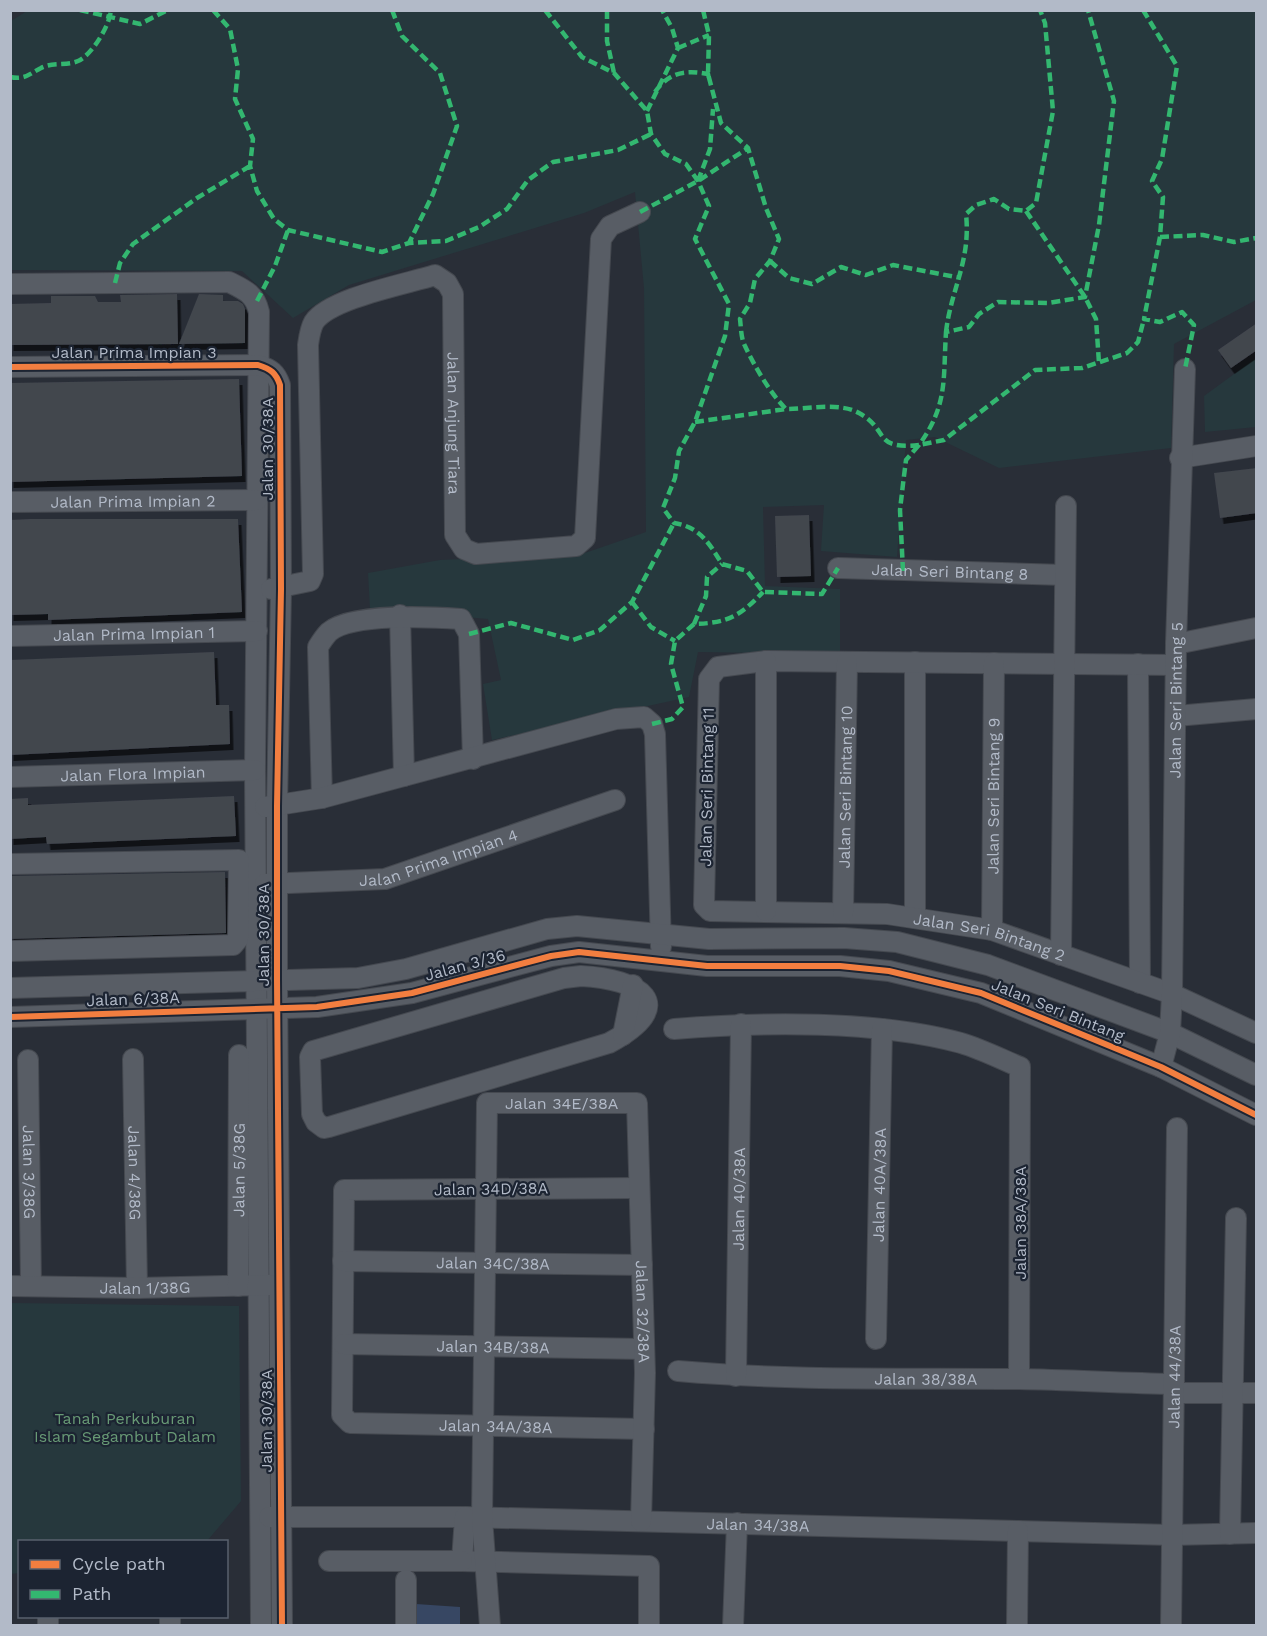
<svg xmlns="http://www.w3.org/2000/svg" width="1267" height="1636" font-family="'Work Sans',sans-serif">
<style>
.green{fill:#26383d}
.water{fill:#374763}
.building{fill:#42464e;filter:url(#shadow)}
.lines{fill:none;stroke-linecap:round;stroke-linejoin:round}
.minor-casing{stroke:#454950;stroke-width:22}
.minor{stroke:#585d65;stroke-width:20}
.quiet{stroke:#33b770;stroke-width:4.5;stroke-dasharray:9 4.5;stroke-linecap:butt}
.cycleway-casing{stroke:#1c2432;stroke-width:10}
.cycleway{stroke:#f27e40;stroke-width:6}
.labels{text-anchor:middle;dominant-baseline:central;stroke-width:4.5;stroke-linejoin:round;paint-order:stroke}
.street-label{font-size:16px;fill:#b2bac8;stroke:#1c2432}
.park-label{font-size:16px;fill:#689a75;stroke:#1c2432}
</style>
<defs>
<filter id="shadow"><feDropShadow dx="3.5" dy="6" stdDeviation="0" flood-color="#0009"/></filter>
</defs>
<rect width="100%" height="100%" fill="#292e37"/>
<path class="green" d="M27,11H1256V300L1174,344L1171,448L999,468L935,437L906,440L897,557L821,551L824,505L763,507L765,586L840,589V654L698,652L689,697L492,740L483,684L501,680L488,619L370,609L368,573L440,560L582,554L646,532L644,288L635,192L584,213L349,285L293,318L242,271L11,270V21Z
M1256,358V427L1205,432L1204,396Z
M11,1303L239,1306L241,1501L207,1541L20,1542L19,1573L11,1574Z"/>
<path class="water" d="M416,1604L460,1607V1625H415Z"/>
<path class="building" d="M177,294L178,344L10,345V304L51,303V296H95L98,302H121L120,295Z
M199,294L223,295V301H238L243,304L245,309V343L179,344Z
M1257,323V350L1231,368L1218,350Z
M239,379L242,476L10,482V383Z
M1257,468V513L1220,518L1214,473Z
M809,515L811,576L777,577L775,516Z
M30,519H238L242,612L48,620V614L10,615V520Z
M214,652L216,705H229L230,744L10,755V660Z
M234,796L236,836L47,844L46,837L10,839V799L28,798V805Z
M225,872L226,933L10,939V876Z"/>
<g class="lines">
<defs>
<g id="minor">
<path d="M10,284L229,282C245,290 255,294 259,312L255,770L261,1626"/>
<path d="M10,367L258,365C271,369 276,373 280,385L281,589L277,806V979L282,1626"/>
<path d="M1180,458L1256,446"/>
<path id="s1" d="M10,502L257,500"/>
<path id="s2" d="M838,568L1064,575"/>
<path id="s3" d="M271,589L310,581L313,574L308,345C309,338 310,329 314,322C330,298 407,284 435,275L447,283L453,294L455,535L464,549L476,554L576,546L585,538L601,239L610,226L640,212"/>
<path d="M400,615L404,776"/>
<path id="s4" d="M10,636L257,631"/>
<path d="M1176,644L1256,628"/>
<path d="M915,662V918"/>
<path d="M1138,664L1140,983"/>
<path id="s5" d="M1176,665L766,661L718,667L709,679L704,905L710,911L887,914L992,930L1172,994L1256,1033"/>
<path d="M1176,716L1256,709"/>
<path id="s6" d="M10,777L255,770"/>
<path d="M322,798L318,647C321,642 325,636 329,632C351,613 432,617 461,619L469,634L473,759"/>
<path d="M265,807L322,798L616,719L644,717L652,724L655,734L661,947"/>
<path d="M10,864L239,860L238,939L233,945L10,951"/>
<path id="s7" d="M265,884L385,879L615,800"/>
<path d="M766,911V661"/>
<path id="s8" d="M843,913L847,662"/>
<path id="s9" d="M992,930L994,663"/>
<path d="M1061,955L1066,506"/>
<path d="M581,976C640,979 681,1004 609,1043L329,1127L324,1128L316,1122L312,1114L310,1057L313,1051L564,978Z"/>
<path d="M10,988L358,978L406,969L547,929L577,926L709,939L844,938L897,942L988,965L1170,1033L1256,1075"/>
<path d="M10,1017L317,1007L412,993L551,956L579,952L707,966H840L889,971L981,993L1161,1067L1256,1115"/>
<path d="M674,1029C761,1022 876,1020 961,1043C981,1049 1001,1059 1020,1067L1019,1379"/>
<path d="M623,1035L633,985"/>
<path id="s10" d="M133,1059L137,1288"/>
<path id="s11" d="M28,1060L31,1286"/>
<path id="s12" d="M1161,1067L1170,1033L1172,994L1176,644L1185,369"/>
<path id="s13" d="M638,1188L344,1190L342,1415L350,1423L644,1429"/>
<path id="s14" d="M343,1261L642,1265"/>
<path id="s15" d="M10,1286L137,1288L270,1285"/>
<path id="s16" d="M238,1286L239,1055"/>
<path id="s17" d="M876,1339L882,1029"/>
<path id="s18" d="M343,1344L644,1349"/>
<path id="s19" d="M678,1371C792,1381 905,1378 1019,1379C1071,1380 1122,1383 1174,1384"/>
<path id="s20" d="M736,1376L741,1024"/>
<path d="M1174,1393H1256"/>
<path id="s21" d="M269,1517H465L1172,1535L1256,1533"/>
<path d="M465,1517L462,1561L649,1566V1626"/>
<path d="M1230,1534L1236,1218"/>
<path d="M329,1561H462"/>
<path d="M48,1626V1616"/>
<path d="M170,1626V1616"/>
<path d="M406,1626V1580"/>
<path id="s22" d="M490,1626L482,1518L487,1103H637L645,1373L641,1521"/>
<path d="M733,1626L737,1523"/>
<path d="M1017,1626L1018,1531"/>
<path id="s23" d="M1171,1626L1177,1128"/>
</g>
</defs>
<use href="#minor" class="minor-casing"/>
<use href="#minor" class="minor"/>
<path class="quiet" d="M80,10L140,24L168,10
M213,10L230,29L238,69L235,99L253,139L250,166L257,191L274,219L288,230L382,252L409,243L446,241L479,227L507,209L528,180L553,162L618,150L651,134
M392,10L402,36L440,73L457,126L433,194L409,243
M545,10L582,57L614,73L647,111L651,134L665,154L686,164L698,181L709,206L695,239L729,304L725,336L695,422L679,451L675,478L663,508L674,523C700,527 709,543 722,564L747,571L763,592L822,594L838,568
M607,10V41L614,73
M703,10L709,35L708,74L721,123L748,148L766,208L779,239L770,261L755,279L750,303L740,319C741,327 741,339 745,346C755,367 770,393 786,409C808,409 839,402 859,413C890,430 872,450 919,445C948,405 943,380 946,332L969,327L979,314L998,302L1048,303L1085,297L1099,225L1114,101L1088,10
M1143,10L1177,66L1162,159L1152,181L1163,197L1160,237L1144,319L1160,322L1182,312L1194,325L1185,369
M678,48L709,35
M10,77C25,80 29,74 41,68C52,62 67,66 78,61C92,55 110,25 111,10
M655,92C669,72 685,70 708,74L709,79
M647,111L678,48L672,28L662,10
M698,181L710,149L713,109
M1026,211L1085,297L1096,319L1099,363
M640,212L698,181L748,148
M1160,237L1203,235L1234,242L1256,238
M770,261L789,278L812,284L841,267L866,275L893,265L961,278
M115,283L120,263L133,244L197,198L250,166
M257,301L275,266L288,230
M946,332C951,289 971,261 966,214L976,205L994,199L1009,209L1026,211L1036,203L1053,111L1045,23L1040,10
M695,422L786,409
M903,571L900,510L903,484L906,460L919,445L944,440L1035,370L1082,368L1127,353L1138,342L1144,319
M632,602L651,627L675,641
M694,624L706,596L707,577L722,564
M469,634L511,623L573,640L600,630L632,602L674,523
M652,724L672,719L683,707L671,664L675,641L694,624C728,623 740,616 763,592"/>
<defs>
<path id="cycleway" d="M10,367L258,365C271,369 276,373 280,385L281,589L277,806V979L282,1626
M10,1017L317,1007L412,993L551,956L579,952L707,966H840L889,971L981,993L1161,1067L1256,1115"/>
</defs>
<use href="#cycleway" class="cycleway-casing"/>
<use href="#cycleway" class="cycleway"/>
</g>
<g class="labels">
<g class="street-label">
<text x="134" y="352">Jalan Prima Impian 3</text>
<text stroke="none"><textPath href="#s3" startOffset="588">Jalan Anjung Tiara</textPath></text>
<text transform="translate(267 449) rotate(-90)">Jalan 30/38A</text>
<text stroke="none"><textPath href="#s1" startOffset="123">Jalan Prima Impian 2</textPath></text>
<text stroke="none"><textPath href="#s2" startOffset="112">Jalan Seri Bintang 8</textPath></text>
<text stroke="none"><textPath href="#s4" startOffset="124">Jalan Prima Impian 1</textPath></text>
<text stroke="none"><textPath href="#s12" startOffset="368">Jalan Seri Bintang 5</textPath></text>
<text stroke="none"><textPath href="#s6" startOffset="123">Jalan Flora Impian</textPath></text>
<text transform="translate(707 787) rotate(-89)">Jalan Seri Bintang 11</text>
<text stroke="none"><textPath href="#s8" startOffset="126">Jalan Seri Bintang 10</textPath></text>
<text stroke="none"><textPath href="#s9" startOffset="134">Jalan Seri Bintang 9</textPath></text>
<text stroke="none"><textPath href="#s7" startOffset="177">Jalan Prima Impian 4</textPath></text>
<text transform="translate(263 935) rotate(-90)">Jalan 30/38A</text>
<text stroke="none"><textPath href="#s5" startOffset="990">Jalan Seri Bintang 2</textPath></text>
<text transform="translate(465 965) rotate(-15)">Jalan 3/36</text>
<text transform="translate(133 999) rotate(-2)">Jalan 6/38A</text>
<text transform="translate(1058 1010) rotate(22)">Jalan Seri Bintang</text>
<text stroke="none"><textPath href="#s22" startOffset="598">Jalan 34E/38A</textPath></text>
<text stroke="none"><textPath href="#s16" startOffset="116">Jalan 5/38G</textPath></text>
<text stroke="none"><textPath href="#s11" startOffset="112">Jalan 3/38G</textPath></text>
<text stroke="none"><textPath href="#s10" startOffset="114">Jalan 4/38G</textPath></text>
<text stroke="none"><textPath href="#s17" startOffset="154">Jalan 40A/38A</textPath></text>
<text transform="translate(491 1189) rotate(-1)">Jalan 34D/38A</text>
<text stroke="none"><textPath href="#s20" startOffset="177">Jalan 40/38A</textPath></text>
<text transform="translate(1020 1223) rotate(-90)">Jalan 38A/38A</text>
<text stroke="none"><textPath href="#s14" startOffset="150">Jalan 34C/38A</textPath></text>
<text stroke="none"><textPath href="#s15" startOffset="135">Jalan 1/38G</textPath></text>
<text stroke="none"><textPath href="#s22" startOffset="882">Jalan 32/38A</textPath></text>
<text stroke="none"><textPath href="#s18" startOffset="150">Jalan 34B/38A</textPath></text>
<text stroke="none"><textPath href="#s23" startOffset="249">Jalan 44/38A</textPath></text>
<text stroke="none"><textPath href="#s19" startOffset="248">Jalan 38/38A</textPath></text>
<text transform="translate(266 1421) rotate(-90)">Jalan 30/38A</text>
<text stroke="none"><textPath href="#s13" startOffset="676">Jalan 34A/38A</textPath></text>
<text stroke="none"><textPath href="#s21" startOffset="489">Jalan 34/38A</textPath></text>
</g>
<g class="park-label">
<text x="125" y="1418">Tanah Perkuburan<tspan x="125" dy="18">Islam Segambut Dalam</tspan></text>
</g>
</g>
<rect width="1267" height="1636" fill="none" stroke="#b2bac8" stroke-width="24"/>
<rect x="18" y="1540" width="210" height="78" fill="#1c2432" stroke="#58606e" stroke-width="1.5"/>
<rect x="30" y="1560" width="30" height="9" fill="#f27e40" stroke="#58606e" stroke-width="1.5"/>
<text x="72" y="1570" font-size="18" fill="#b2bac8">Cycle path</text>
<rect x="30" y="1590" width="30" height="9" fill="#33b770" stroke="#58606e" stroke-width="1.5"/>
<text x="72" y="1600" font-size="18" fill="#b2bac8">Path</text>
</svg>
